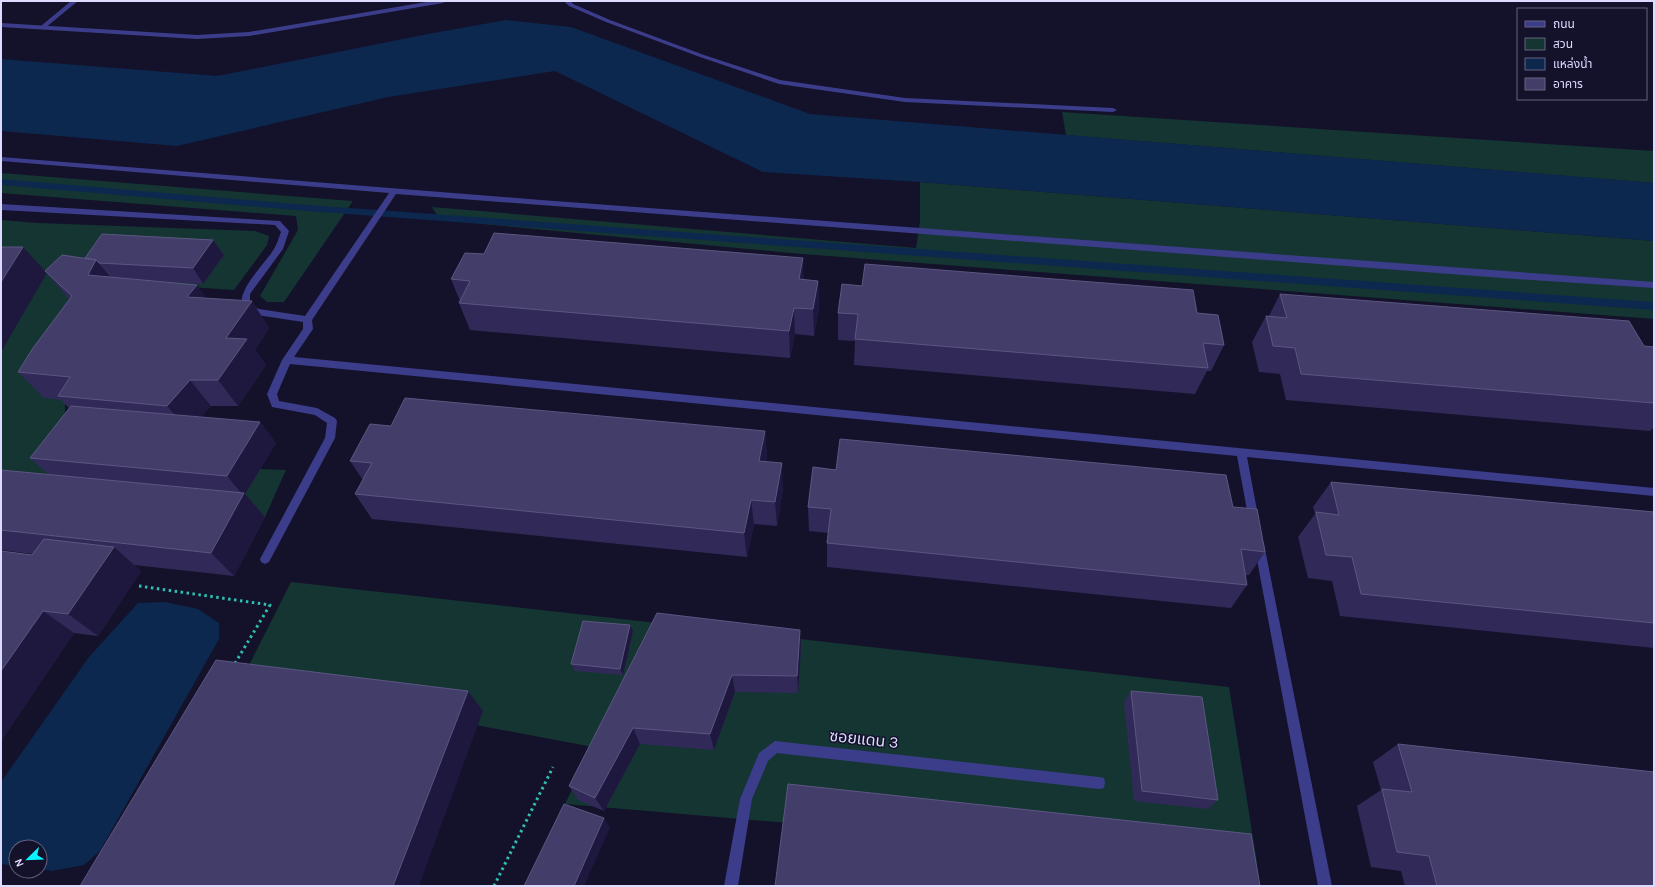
<svg xmlns="http://www.w3.org/2000/svg" width="1655" height="887" font-family="Karla,'Noto Sans Thai',sans-serif">
<style>
.green{fill:#143532}
.water{fill:#0d284e}
.lines{fill:none;stroke-linecap:round;stroke-linejoin:round}
.stream{fill:#0d284e;fill-rule:evenodd}
.path{stroke:#30beae;stroke-width:3;stroke-dasharray:2.5 3.5;stroke-linecap:butt}
.lane{fill:#3c3d8a;fill-rule:evenodd}
.street{fill:#3c3d8a;fill-rule:evenodd}
.wall{fill:#312a59}
.shaded-wall{fill:#1e183f}
.building{fill:#433d6a;stroke:#5c5682}
.labels{text-anchor:middle;dominant-baseline:central;stroke-width:3;stroke-linejoin:round;paint-order:stroke}
.near-street-label{font-size:16px;fill:#dddbff;stroke:#14112b}
</style>
<rect width="100%" height="100%" fill="#14112b"/>
<path class="green" d="M1062,112L1654,151V183L1066,135Z
M1,173L353,201L284,302H267L260,296L298,230L296,216L1,193Z
M920,182L1654,241V319L802,254L440,220L432,207L916,248L920,221Z
M1,220L38,223L255,231L269,236L267,245L234,290L102,281L66,357L64,461L286,470L265,517L1,492Z
M291,582L1229,687L1257,863L565,804L593,747L241,681Z"/>
<path class="water" d="M506,20L571,27L810,114L1654,183V241L920,182L763,172L555,71L388,97L177,146L1,131V59L217,76L428,34Z
M165,602L198,609L219,623V639L100,851L84,865L52,871L40,869V847H16V866L1,864V782L89,657L138,603Z"/>
<g class="lines">
<path class="stream" d="M1,179L307,205L1654,302V310L307,211L1,185Z"/>
<path class="path" d="M139,586L270,605L234,665
M494,886L553,767"/>
<path class="lane" d="M71,1H78L45,28H41V26Z
M564,1H571L573,4L610,20L704,55L780,80L905,98L1113,108L1117,110L1113,112L905,102L779,84L700,57L606,22L569,6Z
M1,157L541,200L1654,282V288L1516,279L396,194L312,320L313,329L294,357L1654,488V496L1247,457L1259,521L1258,524L1254,525L1250,524L1249,521L1237,456L290,364L277,394L279,401L317,408L335,418L337,421L335,438L269,562L265,564L261,562L260,559L325,438L327,423L315,415L272,407L267,394L282,360L303,329V322L257,315L243,308C235,291 265,264 274,249C277,244 279,237 281,232L275,225L1,210V204L280,221L289,231L283,249L250,294V305L259,309L305,316L389,193L1,161Z
M1259,539L1263,541L1264,544L1332,886H1318L1254,544L1255,541Z
M775,741L1099,777L1104,778L1105,783L1104,788L1099,789L777,753L768,761L752,799L738,886H724L740,799L759,753Z"/>
<path class="street" d="M432,1H446L443,3L249,36L197,39L1,27V23L197,35L249,32Z"/>
</g>
<path class="wall" d="M213,240L224,255L203,284L137,280L206,298L252,301L269,328L255,350L266,365L238,406H211L201,417L260,422L276,443L245,494L265,517L234,576L134,565L141,571L98,636L74,633L1,741L32,555L33,554L1,550V470L49,475L30,458L69,408L61,400L44,398L18,372L69,299L45,271L85,258Z
M451,279L804,280L818,281L819,308L814,336L795,334L790,358L470,330L459,303L460,301Z
M1280,294L1644,346L1654,347V427L1650,431L1286,400L1280,374L1259,372L1252,342L1266,316H1269Z
M838,313H1197L1224,345L1211,371H1207L1195,394L854,365L855,341L838,340Z
M391,426L765,431L767,457L766,461L783,488L777,526L754,524L747,557L372,519L355,494L363,480L350,461Z
M836,470L1265,552L1249,575H1245L1247,585L1231,608L827,567V543L828,533L809,531L808,507Z
M1331,482L1654,512V648L1340,616L1332,581L1308,578L1298,537L1315,514L1313,507Z
M657,613L801,647L798,693L735,692L714,750L640,744L604,811L578,800L569,786Z
M633,631L623,675L575,671L571,664Z
M1131,691L1218,800L1208,809L1134,801L1124,703Z
M1398,744L1654,886H1405L1401,871L1371,867L1357,806L1381,790L1373,762Z"/>
<path class="shaded-wall" d="M213,240L224,255L203,284L193,268Z
M23,247L47,273L1,352V282Z
M803,258L804,284L799,279Z
M96,260L118,286L88,275Z
M818,281L819,308L814,336L813,309Z
M197,285L216,312L187,297Z
M252,301L269,328L255,350L266,365L238,406L218,380L226,338Z
M794,308L795,334L790,358L789,331Z
M190,380L211,406L189,431L167,406Z
M260,422L276,443L245,494L265,517L234,576L211,553L243,495L227,476Z
M765,431L767,457L761,486L759,461Z
M782,463L783,488L777,526L775,502Z
M751,500L754,524L747,557L744,533Z
M114,547L141,571L98,636L68,614Z
M43,611L74,633L1,741V671Z
M630,625L633,631L623,675L620,669Z
M800,630L801,647L798,693L797,676Z
M732,675L735,692L714,750L710,734Z
M468,691L483,711L419,886H393Z
M633,728L640,744L604,811L595,798Z
M604,818L610,828L584,886H574Z"/>
<path class="building" d="M494,233L803,258L799,279L818,281L813,309L794,308L789,331L459,303L470,281L451,279L465,253L484,254Z
M102,234L213,240L193,268L99,263L96,260L85,258Z
M1,247H23L1,282Z
M62,255L96,260L88,275L197,285L187,297L252,301L226,338L247,339L218,380H190L167,406L58,396L70,377L18,372L33,348L72,296L45,271Z
M865,264L1193,290L1197,313L1218,315L1224,345L1203,343L1208,368L855,339L858,314L838,313L842,284L862,286Z
M1280,294L1629,321L1644,346L1654,347V403L1301,374L1295,348L1273,346L1266,316L1287,318Z
M405,398L765,431L759,461L782,463L775,502L751,500L744,533L355,494L372,463L350,461L370,424L391,426Z
M71,406L260,422L227,476L30,458Z
M840,439L1226,475L1233,507L1257,509L1265,552L1241,549L1247,585L827,543L831,509L808,507L813,467L836,470Z
M1,470L244,493L211,553L1,530Z
M1331,482L1654,512V623L1361,594L1352,557L1326,555L1316,512L1339,515Z
M44,539L114,547L68,614L43,611L1,671V551L32,555Z
M657,613L800,630L797,676L732,675L710,734L633,728L595,798L569,786Z
M583,621L630,625L620,669L571,664Z
M216,660L468,691L393,886H80Z
M1131,691L1202,697L1218,800L1142,791Z
M1398,744L1654,772V886H1437L1429,856L1397,852L1382,789L1412,792Z
M788,784L1251,834L1260,886H775Z
M564,804L604,818L574,886H524Z"/>
<g class="labels">
<g class="near-street-label">
<text transform="translate(864 739) rotate(6)">ซอยแดน 3</text>
</g>
</g>
<rect width="1655" height="887" fill="none" stroke="#dddbff" stroke-width="4"/>
<rect x="1517" y="8" width="130" height="92" fill="#14112b" stroke="#646280"/>
<rect x="1525" y="21" width="20" height="6" fill="#3c3d8a" stroke="#646280"/>
<text x="1553" y="28" font-size="12" fill="#dddbff">ถนน</text>
<rect x="1525" y="38" width="20" height="12" fill="#143532" stroke="#646280"/>
<text x="1553" y="48" font-size="12" fill="#dddbff">สวน</text>
<rect x="1525" y="58" width="20" height="12" fill="#0d284e" stroke="#646280"/>
<text x="1553" y="68" font-size="12" fill="#dddbff">แหล่งน้ำ</text>
<rect x="1525" y="78" width="20" height="12" fill="#433d6a" stroke="#646280"/>
<text x="1553" y="88" font-size="12" fill="#dddbff">อาคาร</text>
<g transform="translate(28 859) rotate(247)"><circle r="19" fill="#14112b" stroke="#646280"/>
<path d="M0-3L7 15L0 10L-7 15Z" fill="#07f3ff"/>
<text y="-6" font-size="11" font-weight="bold" text-anchor="middle" fill="#dddbff">N</text>
</g>
</svg>
